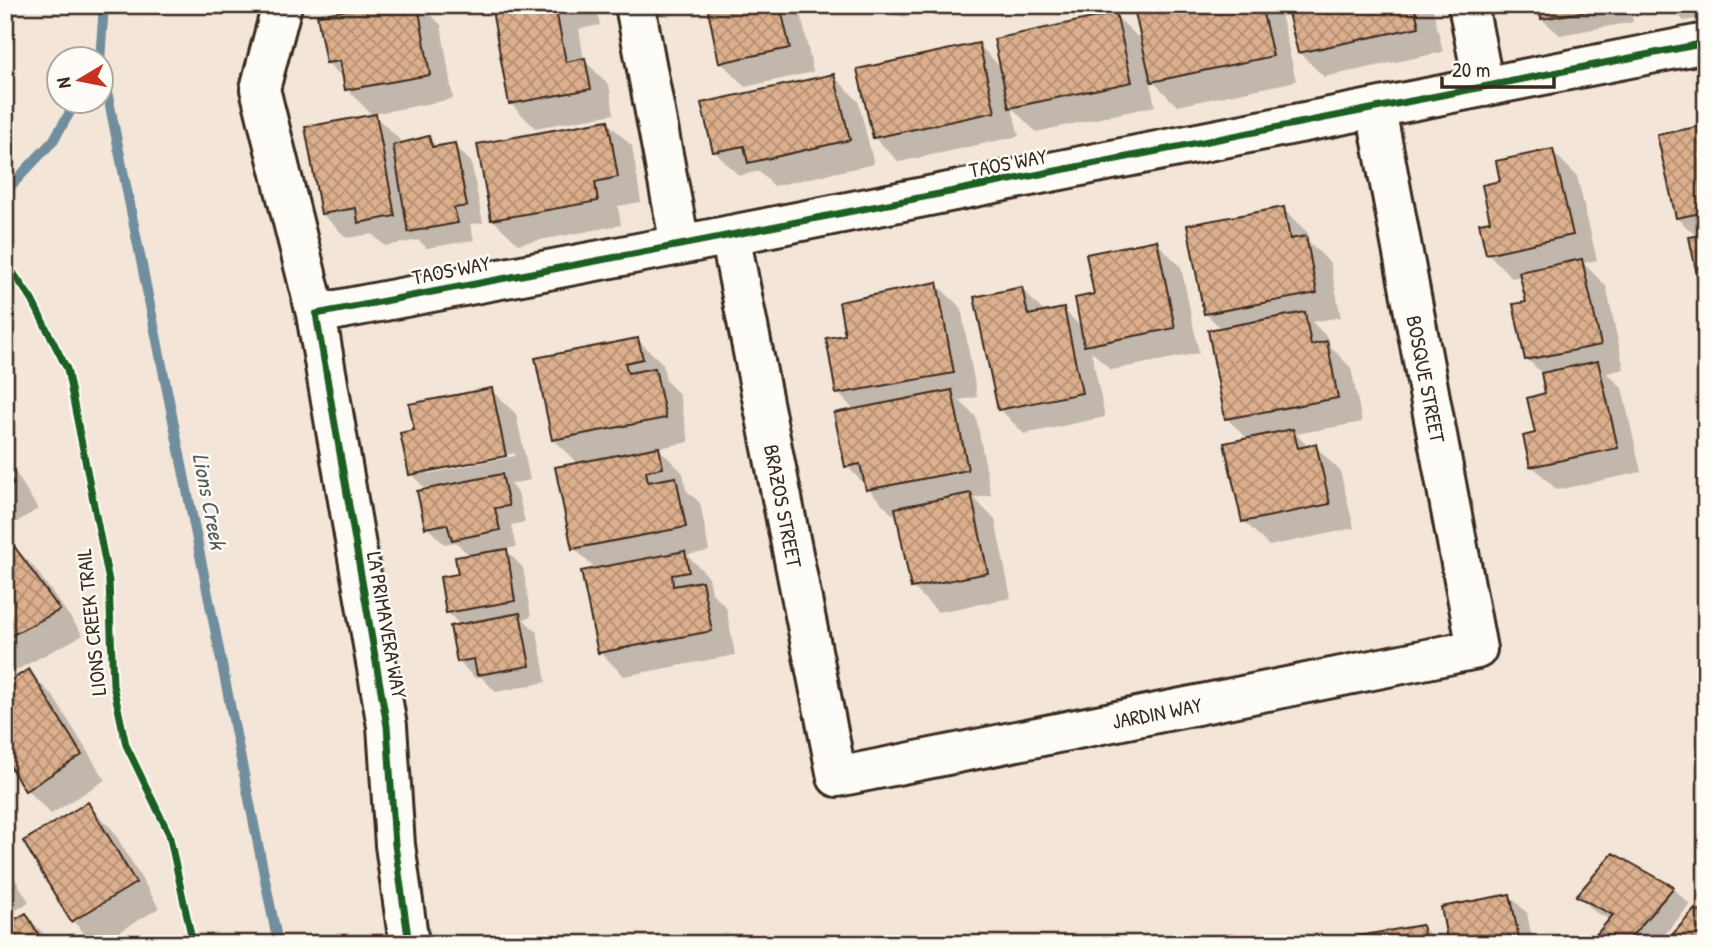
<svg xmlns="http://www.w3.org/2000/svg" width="1711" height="949" font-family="'Patrick Hand',sans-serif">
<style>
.shadow{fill:#0003;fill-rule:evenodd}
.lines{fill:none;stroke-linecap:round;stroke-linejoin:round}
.stream{stroke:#708e9e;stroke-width:10}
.building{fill:url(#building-cross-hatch);stroke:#3b2a1e;stroke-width:2}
.minor-casing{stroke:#3b2a1e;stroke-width:44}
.minor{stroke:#fdfcf7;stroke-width:38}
.cycleway-casing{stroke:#fdfcf7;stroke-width:11}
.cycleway{stroke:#1b5e20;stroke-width:7}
.labels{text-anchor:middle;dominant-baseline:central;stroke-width:5;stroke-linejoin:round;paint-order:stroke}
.street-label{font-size:21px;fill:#3b2a1e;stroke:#fdfcf7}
.water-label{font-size:23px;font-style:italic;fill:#555c5e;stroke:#fdfcf7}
</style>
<defs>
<pattern id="building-cross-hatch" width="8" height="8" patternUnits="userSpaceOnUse" patternTransform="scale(1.75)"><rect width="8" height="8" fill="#dcaf8d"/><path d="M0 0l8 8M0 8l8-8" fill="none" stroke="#b48f73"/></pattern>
</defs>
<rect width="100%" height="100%" fill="#f3e5d7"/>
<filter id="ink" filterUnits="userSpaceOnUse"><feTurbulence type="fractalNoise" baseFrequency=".0143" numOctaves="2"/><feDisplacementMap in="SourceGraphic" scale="14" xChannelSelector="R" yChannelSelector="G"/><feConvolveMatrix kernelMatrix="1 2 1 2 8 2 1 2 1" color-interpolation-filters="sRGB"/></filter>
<g filter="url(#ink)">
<path class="shadow" d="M387,5H421L441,25L453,99L373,114L400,140L401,145L428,138L439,148L454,145L471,162L483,223L470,224L474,240L427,248L418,240L385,246L372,234L347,238L322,214L373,116L347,89L345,80L327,62Z
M493,5H596L600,25L579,29L584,60L609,85L614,114L535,128L510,103Z
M708,5H799L813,72L745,87L721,62Z
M867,5H912L905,17Z
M946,5H1015L955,14Z
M1180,5H1273L1281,14L1296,81L1177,106L1149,77L1155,106L1036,132L1012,108L1019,136L899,162L874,137L979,45L1002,69L1115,15L1144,43Z
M1288,5H1432L1443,52L1324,77L1299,52Z
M1525,5H1630L1633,22L1560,35Z
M1669,5H1706V17L1684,21Z
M834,76L858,101L874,164L774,186L759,171L739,176L714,151Z
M607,122L632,146L641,202L618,206L621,225L518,244L493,220Z
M1706,127V309L1697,237L1677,218Z
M1552,151L1577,176L1597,260L1583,263L1606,286L1624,369L1607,373L1622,388L1641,472L1557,490L1532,466L1547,395L1543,374L1527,359L1528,303L1522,276L1512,278L1488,253L1502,183Z
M1283,209L1308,233L1309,242L1330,263L1341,317L1312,322L1329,339L1330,346L1351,368L1362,422L1296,434L1309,448L1315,446L1340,471L1354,528L1269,546L1244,521L1249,440L1226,418L1222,329L1205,313Z
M1156,242L1181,267L1199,353L1111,370L1091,351L1105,417L1024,434L1000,409L1022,289L1045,313L1063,309L1083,329L1096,295Z
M936,284L961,308L977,397L959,400L976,417L991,495L974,498L995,520L1011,598L938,612L913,587L898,513L892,514L847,466L855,411L838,393L847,336Z
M638,340L663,364L666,381L679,394L689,442L658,448L683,473L686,490L700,503L709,551L687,555L709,577L712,593L726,607L735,655L624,676L600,652L596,570L574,548L578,464L553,439Z
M491,390L516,414L530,480L510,484L518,493L525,522L511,525L516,547L505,549L523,568L531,617L523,619L537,632L546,682L496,692L481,677L475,678L458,661L461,626L447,612L460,575L470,556L456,542L444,544L427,527L428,491L411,474L416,432ZM515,453V456L427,474V470Z
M5,455L38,509L5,529Z
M9,541L33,566L83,635L5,676V543Z
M28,671L53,696L105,780L51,814L27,790Z
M88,805L112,829L159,908L99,944H95L72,920Z
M5,862L29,902L5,917Z
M1673,888L1690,905L1656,944H1606L1598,935L1611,920L1595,912L1579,896Z
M1510,896L1527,913L1533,944H1449Z
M25,915L42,932L49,944H5Z
M1422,926L1439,944H1362Z"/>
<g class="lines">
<path class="stream" d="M100,60L104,5
M102,66L278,944
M5,192L53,141L76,102"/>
</g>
<path class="building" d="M377,5H418L430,75L345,90L340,61L326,63L317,15Z
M491,5H555L566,62L585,58L591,89L509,104Z
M707,5H780L790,48L719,63Z
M1172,5H1261L1273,56L1151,82L1135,13Z
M1286,5H1414L1419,27L1298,53Z
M1539,5H1617V6L1541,19Z
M1116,13L1132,82L1009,108L994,39Z
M979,43L995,112L873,138L857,69Z
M834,74L850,140L748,163L744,146L713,152L701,103Z
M376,114L395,216L358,223L356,208L321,214L305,127Z
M608,120L618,177L595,182L598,201L491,220L477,144Z
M1706,125V212L1676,218L1657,135Z
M429,136L432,147L455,143L467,206L454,208L458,223L408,232L393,145Z
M1553,149L1573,235L1486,254L1479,223L1490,221L1482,185L1500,181L1496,161Z
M1284,207L1290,239L1306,236L1317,293L1204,314L1187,225Z
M1706,234V318L1689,237Z
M1157,240L1175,328L1084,346L1075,298L1094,294L1086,254Z
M1582,259L1601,345L1525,360L1513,304L1526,302L1519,272Z
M937,282L954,373L836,394L826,338L845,335L839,302Z
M1022,287L1028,315L1064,308L1082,393L998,410L974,297Z
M1305,312L1311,345L1327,341L1338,398L1225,419L1208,330Z
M638,338L643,359L625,363L628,373L655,368L666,418L552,440L535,358Z
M1598,361L1618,448L1530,467L1523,436L1535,433L1527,398L1545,393L1541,373Z
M492,388L506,456L409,475L400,433L414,430L409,404Z
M952,390L968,470L866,490L860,464L845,467L834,413Z
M1293,429L1298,448L1316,444L1330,504L1242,522L1224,443Z
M659,447L663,468L646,471L648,482L676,477L686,527L572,549L555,467Z
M5,469L14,484L5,490Z
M502,474L509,506L495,508L500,530L452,540L447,524L425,528L417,491Z
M971,493L988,573L911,588L895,508Z
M9,539L60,610L5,639V541Z
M507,549L515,601L446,613L440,577L458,574L455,557Z
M685,551L689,572L672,575L673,586L702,581L712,631L598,653L581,571Z
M520,613L530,666L477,675L474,659L457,662L450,626Z
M29,669L82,755L25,791L5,758V684Z
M88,802L136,883L71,922L23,841Z
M1613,853L1674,887L1625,944H1611L1595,936L1613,915L1576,896Z
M5,871L14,885L5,890Z
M1510,894L1520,943L1448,944L1441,907Z
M1695,909L1706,915V944H1664Z
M26,913L44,944H5V925Z
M1422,925L1426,944H1360L1358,936Z"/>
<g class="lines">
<defs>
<path id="minor" d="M282,5L260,89L316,314L387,726L395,845L409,944
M635,5L680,245
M1468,5L1484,87
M730,235L837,777L1477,649L1376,109
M316,314L680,245L1706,43"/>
</defs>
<use href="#minor" class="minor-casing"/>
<use href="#minor" class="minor"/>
<defs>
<path id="cycleway" d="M5,261L32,300L67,369L109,581L113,685L126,745L169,834L193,944
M409,944L395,845L387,726L316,314L680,245L1706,43"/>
</defs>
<use href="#cycleway" class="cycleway-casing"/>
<use href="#cycleway" class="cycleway"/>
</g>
</g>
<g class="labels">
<g class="street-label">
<text transform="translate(1008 163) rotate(-11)">TAOS WAY</text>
<text transform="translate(451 270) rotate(-11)">TAOS WAY</text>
<text transform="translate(1426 379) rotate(79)">BOSQUE STREET</text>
<text transform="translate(783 506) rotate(79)">BRAZOS STREET</text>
<text transform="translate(91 622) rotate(-96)">LIONS CREEK TRAIL</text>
<text transform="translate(387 625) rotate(80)">LA PRIMAVERA WAY</text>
<text transform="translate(1157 713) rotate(-11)">JARDIN WAY</text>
</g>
<g class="water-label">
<text transform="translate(210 501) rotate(79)">Lions Creek</text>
</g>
</g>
<rect width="1711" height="949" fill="none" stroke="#fdfcf7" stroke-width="28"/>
<rect x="14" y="14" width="1683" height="921" fill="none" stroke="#3b2a1e" stroke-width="2.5" filter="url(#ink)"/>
<g transform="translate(80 80) rotate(260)"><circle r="33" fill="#fdfcf7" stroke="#afa8a0" stroke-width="2"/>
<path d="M0-5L12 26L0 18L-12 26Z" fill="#c8321e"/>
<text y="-10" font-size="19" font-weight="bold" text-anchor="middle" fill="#3b2a1e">N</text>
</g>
<path d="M1442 77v10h112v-10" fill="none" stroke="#3b2a1e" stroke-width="3.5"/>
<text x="1452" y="77" font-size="21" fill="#3b2a1e" stroke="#fdfcf7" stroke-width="5" paint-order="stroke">20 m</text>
</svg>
